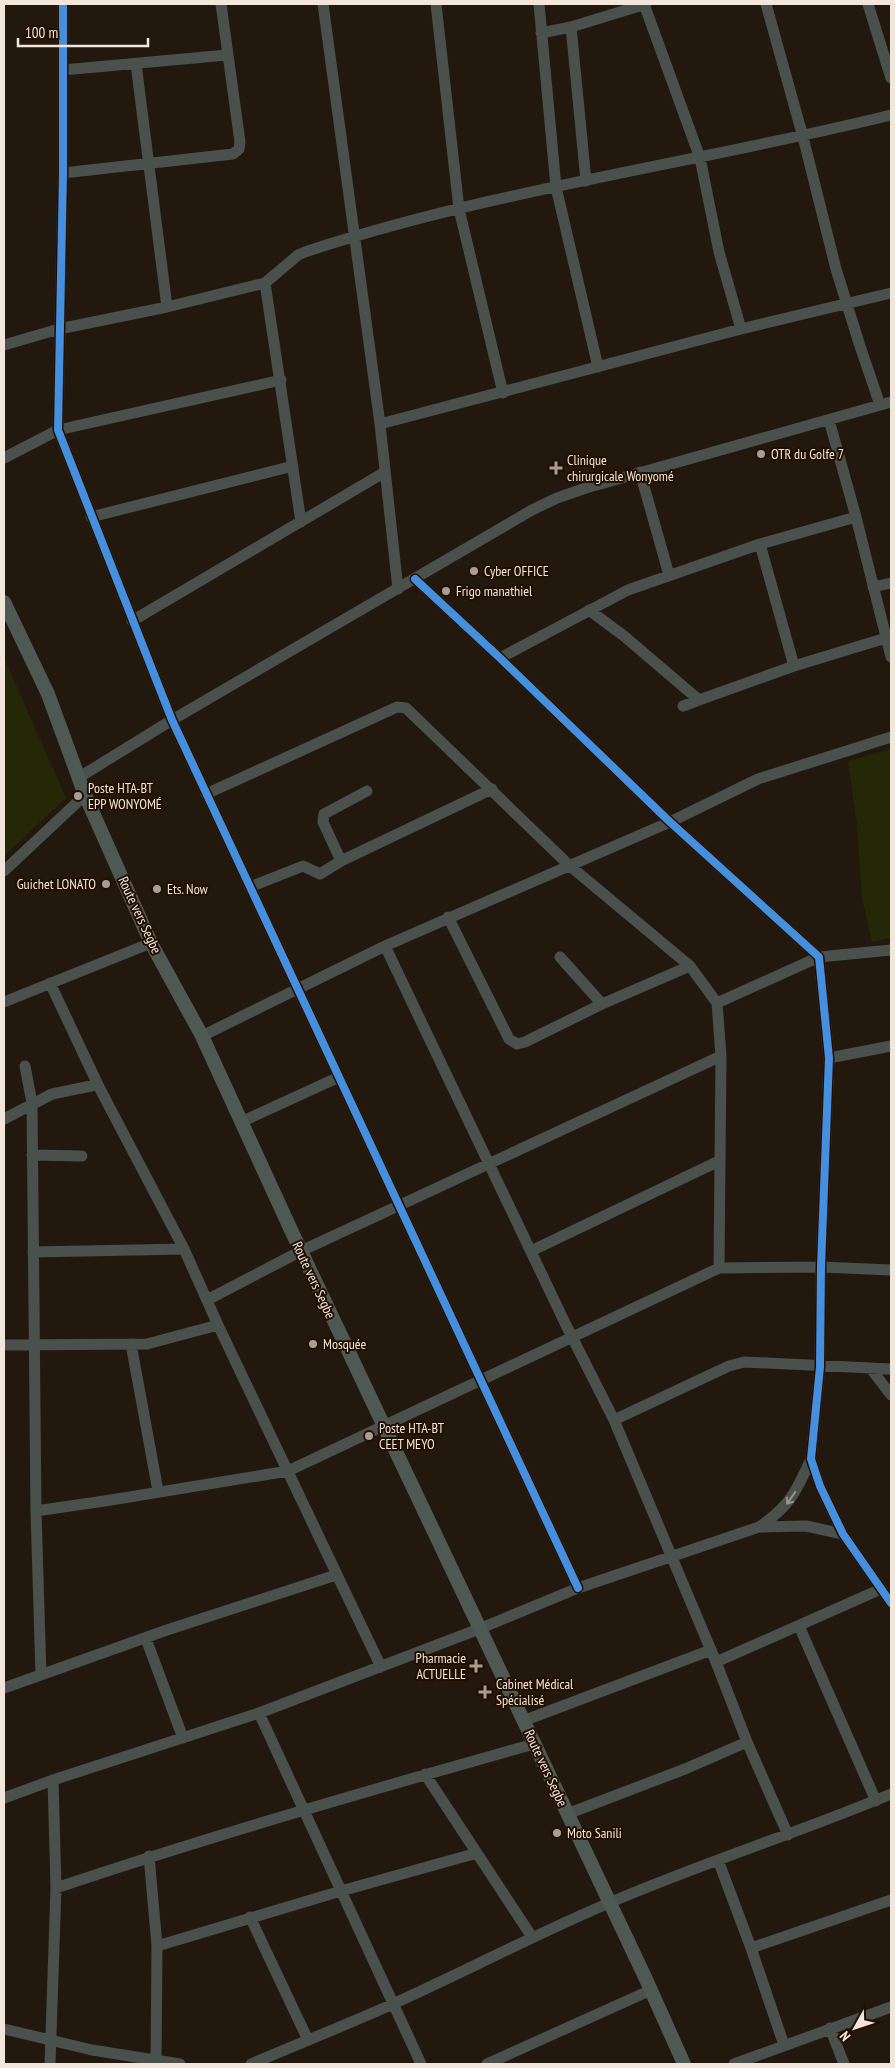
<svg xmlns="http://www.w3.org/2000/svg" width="895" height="2068" font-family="'PT Sans Narrow',sans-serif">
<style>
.green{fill:#252807}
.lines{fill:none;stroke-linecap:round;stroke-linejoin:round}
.minor{stroke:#4a504b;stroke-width:11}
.major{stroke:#4e5954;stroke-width:14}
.cycleway-casing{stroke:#210f00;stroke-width:11}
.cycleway{stroke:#468fdf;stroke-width:8}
.oneway{stroke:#96938b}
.poi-dot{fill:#aa9d92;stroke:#210f00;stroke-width:2}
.labels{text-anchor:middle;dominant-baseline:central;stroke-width:4;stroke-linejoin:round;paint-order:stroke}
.poi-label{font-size:14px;fill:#f2e5d9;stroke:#210f00;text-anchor:start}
.street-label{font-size:14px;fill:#f2e5d9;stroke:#210f00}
</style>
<rect width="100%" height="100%" fill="#23180e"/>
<path class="green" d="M4,658L66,798L4,856Z
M891,749V938L872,942L862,898L857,825L848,761Z"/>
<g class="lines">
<path class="minor" d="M63,4V173L58,430L172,720L578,1588
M323,4L380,424L398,589
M436,4L459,209L503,393
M539,4L556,187L598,367
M644,4L700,158L719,252L741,329
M766,4L803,137L836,269L859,343L880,405
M868,4L891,78
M571,27L586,181
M541,33L571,27L646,4
M136,64L167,307
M63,70L227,55
M63,173L233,154L239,149L240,142L221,4
M265,283L301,522
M4,345L59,329L167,307L265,283L298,255L305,252C496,189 697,163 891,115
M829,420L856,517L891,657
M380,424L741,329L891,293
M4,458L58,430L281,380
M640,472L669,575
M91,517L293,466
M760,544L794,666
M415,579L500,658L670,822L819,957L829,1058L821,1267L820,1367L811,1459L820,1486L843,1534L891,1603
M873,587L891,583
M589,610L624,636L699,700L794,666L886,638
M132,621L385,472
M500,658L628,590L760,544L856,517
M683,706L699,700
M78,778L172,720L532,510L557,498L586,488L891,402
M206,794L397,707L406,708L570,866L690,966L717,1003L721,1056L719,1268
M341,861L323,822L324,814L367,791
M4,871L85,795
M250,887L303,866L320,874L341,861L492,789
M448,917L509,1039L517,1044L525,1042L602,1004L690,966
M385,946L566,1325L614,1420L716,1662L747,1742L788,1835
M560,957L602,1004
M50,983L99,1087L184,1249L218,1325L381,1667
M4,1002L151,943
M717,1003L819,957L891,950
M202,1036L385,946L670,822L758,779L891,737
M829,1058L891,1046
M25,1066L32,1103L36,1511L41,1675
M4,1119L52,1094L96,1085L99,1087
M241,1122L339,1077
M32,1155L82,1156
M531,1251L719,1161
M33,1252L184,1249
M207,1300L301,1251L721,1056
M131,1344L158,1491
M4,1345L147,1344L218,1325
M871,1369L891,1395
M614,1420L729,1366L744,1362L891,1369
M36,1511L111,1500L288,1471L719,1268L821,1267L891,1270
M760,1527L806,1526L843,1534
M799,1626L876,1801
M146,1639L183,1738
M716,1662L881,1589
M4,1688L167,1630L336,1575
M259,1713L421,2064
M523,1721L711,1650
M425,1774L532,1937
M4,1798L53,1780L259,1713L479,1629L578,1588L759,1527C790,1506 796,1492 811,1459
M567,1814L685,1769L747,1742
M149,1856L157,1946L156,2064
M718,1860L751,1948L784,2045
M56,1888C214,1835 374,1789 534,1744
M250,1917L308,2040
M157,1946L341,1891L477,1853
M751,1948L891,1900
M830,2028L844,2064
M4,2029L92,2050L180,2064
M50,2064L56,1888L53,1780
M251,2064C298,2044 346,2025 393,2004C466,1971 536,1934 609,1903C702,1863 798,1833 891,1794
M487,2064L651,1990
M734,2064L891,2007"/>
<path class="major" d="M4,602L48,694L85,795L151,943L202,1036L291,1230L645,1977L684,2064"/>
<defs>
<path id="cycleway" d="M63,4V173L58,430L172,720L578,1588
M415,579L500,658L670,822L819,957L829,1058L821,1267L820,1367L811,1459L820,1486L843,1534L891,1603"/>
</defs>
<use href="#cycleway" class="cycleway-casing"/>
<use href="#cycleway" class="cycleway"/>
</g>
<defs><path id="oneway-shaft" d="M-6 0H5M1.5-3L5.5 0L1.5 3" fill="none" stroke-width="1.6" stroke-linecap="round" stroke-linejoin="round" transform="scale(1.25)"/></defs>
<use class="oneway" href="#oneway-shaft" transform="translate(791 1498) rotate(125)"/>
<g class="poi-dot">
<circle cx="761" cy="454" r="5"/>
<path d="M553.5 460.5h5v5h5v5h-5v5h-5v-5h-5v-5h5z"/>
<circle cx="474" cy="571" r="5"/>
<circle cx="446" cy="591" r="5"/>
<circle cx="78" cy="796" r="5"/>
<circle cx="106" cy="884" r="5"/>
<circle cx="157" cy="889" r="5"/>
<circle cx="313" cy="1344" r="5"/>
<circle cx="369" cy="1436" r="5"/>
<path d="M473.5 1658.5h5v5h5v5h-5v5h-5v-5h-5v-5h5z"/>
<path d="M482.5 1684.5h5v5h5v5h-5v5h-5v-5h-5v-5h5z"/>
<circle cx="557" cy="1833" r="5"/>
</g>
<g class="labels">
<g class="poi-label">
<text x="771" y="454">OTR du Golfe 7</text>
<text x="567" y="460">Clinique<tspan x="567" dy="16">chirurgicale Wonyomé</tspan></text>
<text x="484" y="571">Cyber OFFICE</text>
<text x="456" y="591">Frigo manathiel</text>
<text x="88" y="788">Poste HTA-BT<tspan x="88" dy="16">EPP WONYOMÉ</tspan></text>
<text x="96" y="884" text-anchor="end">Guichet LONATO</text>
<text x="167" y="889">Ets. Now</text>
<text x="323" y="1344">Mosquée</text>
<text x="379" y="1428">Poste HTA-BT<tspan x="379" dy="16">CEET MEYO</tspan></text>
<text x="466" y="1658" text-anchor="end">Pharmacie<tspan x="466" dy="16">ACTUELLE</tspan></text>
<text x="496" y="1684">Cabinet Médical<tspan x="496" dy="16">Spécialisé</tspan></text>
<text x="567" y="1833">Moto Sanili</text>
</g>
<g class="street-label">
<text transform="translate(140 915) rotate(65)">Route vers Segbe</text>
<text transform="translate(314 1280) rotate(65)">Route vers Segbe</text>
<text transform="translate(546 1768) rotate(65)">Route vers Segbe</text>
</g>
</g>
<rect width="895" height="2068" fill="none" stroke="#f2e5d9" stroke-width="10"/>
<g transform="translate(855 2028) rotate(230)" stroke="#210f00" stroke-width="4" paint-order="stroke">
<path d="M0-4L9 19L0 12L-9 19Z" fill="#f2e5d9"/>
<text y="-8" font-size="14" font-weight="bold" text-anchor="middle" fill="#f2e5d9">N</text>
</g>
<path d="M18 38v8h130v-8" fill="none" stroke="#f2e5d9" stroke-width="2.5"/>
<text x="25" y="38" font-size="15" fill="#f2e5d9" stroke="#210f00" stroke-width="4" paint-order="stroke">100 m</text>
</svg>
